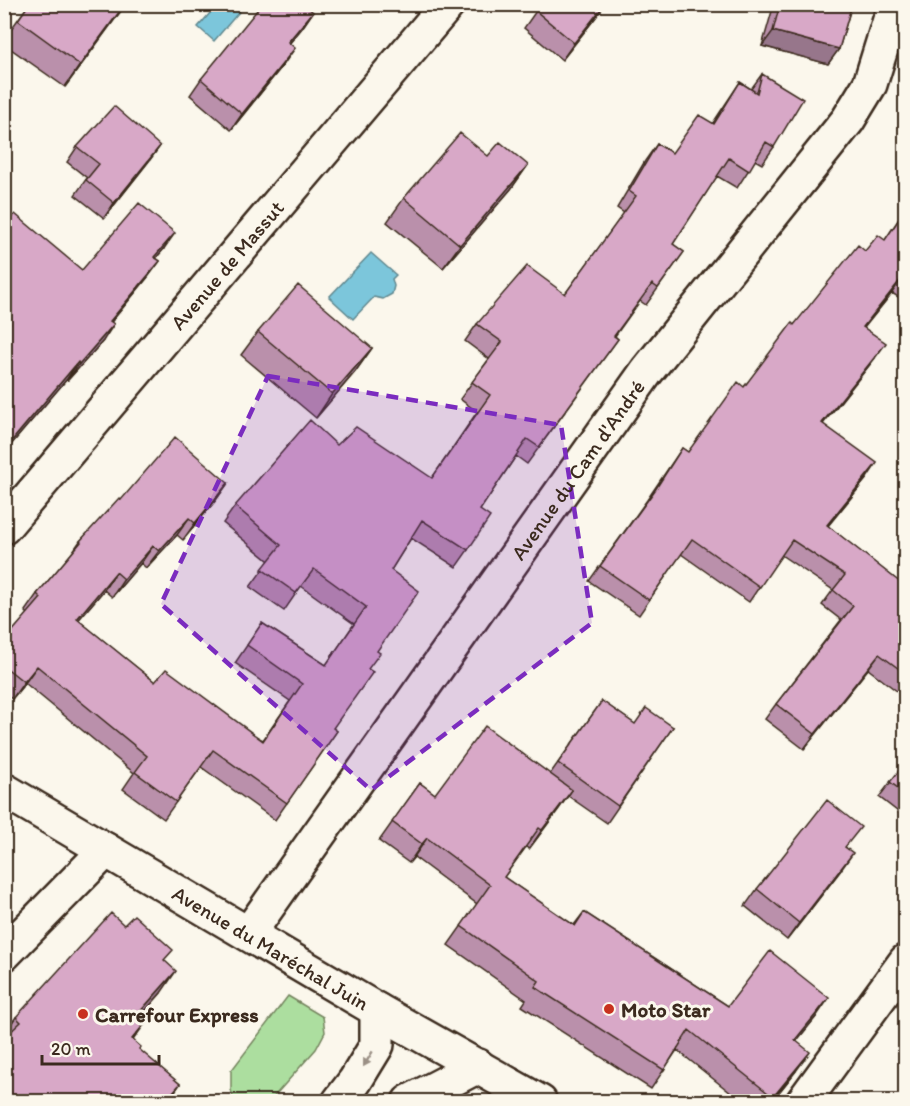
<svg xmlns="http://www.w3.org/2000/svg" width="910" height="1106" font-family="Itim,sans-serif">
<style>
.green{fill:#acde9f;stroke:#74845e;stroke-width:1.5}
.water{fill:#7bc6db;stroke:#61888f;stroke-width:1.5}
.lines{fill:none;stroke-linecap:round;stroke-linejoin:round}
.street-casing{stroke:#3b2a1e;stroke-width:38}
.street{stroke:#fbf7ec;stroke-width:33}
.wall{fill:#ba90ab;stroke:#3b2a1e;stroke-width:1.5}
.shaded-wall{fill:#97768b;stroke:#3b2a1e;stroke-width:1.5}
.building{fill:#d8a8c7;stroke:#3b2a1e;stroke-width:1.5}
.oneway{fill:#9b9085}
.marked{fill:#7b2cbf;fill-opacity:0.2;stroke:#7b2cbf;stroke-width:4.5;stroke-dasharray:12 8;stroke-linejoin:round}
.poi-dot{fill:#c8321e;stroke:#fbf7ec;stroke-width:2}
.labels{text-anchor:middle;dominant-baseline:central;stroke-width:6;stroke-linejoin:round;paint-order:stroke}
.street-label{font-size:21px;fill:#3b2a1e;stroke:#fbf7ec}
.poi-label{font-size:21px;font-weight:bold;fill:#3b2a1e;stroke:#fbf7ec;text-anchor:start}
</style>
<rect width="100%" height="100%" fill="#fbf7ec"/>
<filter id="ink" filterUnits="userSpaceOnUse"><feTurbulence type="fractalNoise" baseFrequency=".0167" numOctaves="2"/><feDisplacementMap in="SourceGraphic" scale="12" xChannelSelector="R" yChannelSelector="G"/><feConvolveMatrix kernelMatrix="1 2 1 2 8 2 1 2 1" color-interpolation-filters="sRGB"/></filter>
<g filter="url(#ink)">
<path class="green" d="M288,996L323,1017L325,1032L316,1049L270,1101H234L231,1090V1071Z"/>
<path class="water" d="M217,5H245L214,41L198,27Z
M371,253L396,275L392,279L394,286L392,294L383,299L374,297L353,319L329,297Z"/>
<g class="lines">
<defs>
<g id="street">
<path id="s1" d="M4,527L448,4"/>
<path id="s2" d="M4,790L377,1010L540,1102"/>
<path id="s3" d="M249,933L647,371L848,120L870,84L895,4"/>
<path d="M4,954L106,850"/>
<path d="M339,1102L355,1081L377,1045V1010"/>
<path d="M409,1102L478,1066"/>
<path d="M803,1102L906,961"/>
</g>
</defs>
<use href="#street" class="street-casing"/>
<use href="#street" class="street"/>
</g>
<path class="wall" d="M29,4L56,9L126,4L65,87L4,44V39Z
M605,4L596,17L562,60L524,28L536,11Z
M774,4H852L839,49L828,64L762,46Z
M313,12L302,28L289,44L284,64L231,130L190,95L201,79Z
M762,74L774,147L762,164L755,160L737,188L717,176L673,244L684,252L646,305L640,301L615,336L618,339L527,464L516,456L480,510L468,550L456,567L411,538L391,570L377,651L368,669L333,728L337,731L275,820L201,767L164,819L123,789L134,773L25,683L12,699L4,693V641L28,614L25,611L37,594L71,554L80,541L121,500L228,483L216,500L183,540L177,535L146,568L141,563L112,597L104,590L78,620L155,682L263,740L290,701L235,663L262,623L326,665L354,624L301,586L284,611L250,587L269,561L223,523L235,506L337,445L432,478L477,412L460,399L489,359L465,341L477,324L565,294L624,213L617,208L645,161L657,144L672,153L713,123L740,82L751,89Z
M160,146L149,161L104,218L75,195L87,178L67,162L77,147Z
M488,156L528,165L511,189L443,268L387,222L404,198Z
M906,208V302L892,293L864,328L875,358L823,424L867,478L828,526L906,587V698L868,669L804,749L765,719L776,704L841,620L822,605L833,590L781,555L749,602L681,554L639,615L589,581L647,500L682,448L688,452L744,387L794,325L865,251L885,240Z
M4,225L82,270L163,250L156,258L160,261L148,277L111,322L103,341L68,380L67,379L4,453Z
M258,332L372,348L355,372L316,418L241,355Z
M906,483V490L902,488Z
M602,701L635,724L673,727L607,823L568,796L529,849L526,847L504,877L574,925L584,912L728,1006L816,1017L796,1041V1071L772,1101H741L677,1050L651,1089L522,1006L526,1000L448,945L477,904L414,857L409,863L379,841L420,783L435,794L550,774Z
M906,762V818L879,797Z
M846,848L841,870L787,940L745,906L757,889Z
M165,961L161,993L140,1017L133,1040L139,1050L180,1084L168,1101H4V1033L16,1017Z"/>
<path class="shaded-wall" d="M125,4H126L65,87L80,65Z
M605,4L596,17L562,60L574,43Z
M313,12L302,28L277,58L288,42Z
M773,31L839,49L828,64L762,46Z
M295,48L284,64L231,130L242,114Z
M160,146L149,161L104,218L114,203Z
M528,165L511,189L443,268L460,245Z
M175,233L163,250L143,273L154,257Z
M160,261L148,277L99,337L110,321Z
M902,278L892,293L852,342L863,327Z
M114,324L103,341L68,380L79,364Z
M886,343L875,358L811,438L822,423Z
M372,348L355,372L316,418L332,394Z
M78,362L67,379L4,453V450Z
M877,463L867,478L816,540L827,525Z
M228,483L216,500L183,540L195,523Z
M189,518L177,535L146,568L159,551Z
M153,546L141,563L112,597L124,579Z
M116,572L104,590L65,636L77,619Z
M879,654L868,669L804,749L815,734Z
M37,666L25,683L12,699L24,682Z
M572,790L559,809L529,849L542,830Z
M427,838L414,857L409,863L422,844Z
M853,853L841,870L787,940L799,923Z
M176,971L161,993L123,1036L138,1014Z
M829,998L816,1017L782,1059L795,1040Z
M146,1022L131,1043L132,1039Z
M810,1052L796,1071L772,1101H770Z
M180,1084L168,1101H165Z"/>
<path class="building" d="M29,4H50L56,9L59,4H125L80,65L18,20Z
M262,4H304L313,12L288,42L295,48L242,114L201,79Z
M541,4H605L574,43L536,11Z
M780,4H852L839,49L773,31Z
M762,74L803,99L774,147L766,142L749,171L729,158L673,244L684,252L658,288L652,284L614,336L618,339L539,447L527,439L480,510L490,517L468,550L422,520L391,570L419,591L377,651L380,653L368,669L373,672L333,728L337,731L287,803L213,750L176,802L135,772L147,756L37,666L24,682L4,666V641L41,598L37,594L81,542L80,541L119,498L121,500L175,437L228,483L195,523L189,518L159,551L153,546L124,579L116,572L77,619L155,682L166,669L263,741L302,684L247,645L262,623L326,665L366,607L314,569L296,593L262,569L281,545L235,506L310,420L337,445L356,427L432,478L490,395L472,382L502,342L477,324L527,266L565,294L636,196L629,191L657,144L672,153L699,115L714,124L740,82L757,93Z
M114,106L160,146L114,203L86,180L99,164L77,147Z
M460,133L488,156L500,142L528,165L460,245L404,198Z
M139,203L175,233L154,257L160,261L110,321L114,324L79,364L78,362L4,450V329L10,323L4,319V225L15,214L82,270Z
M906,209V280L902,278L863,327L886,343L822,423L877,463L827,525L906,587V674L879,654L815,734L776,704L853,606L833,590L845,575L792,540L760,587L692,539L649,600L600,566L655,490L682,448L688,452L738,382L744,387L792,323L794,325L858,245L865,251L878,235L885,240Z
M298,285L372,348L332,394L258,332Z
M602,701L635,724L646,708L673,727L618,806L558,763Z
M485,726L572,790L542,830L539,828L504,877L575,926L584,912L728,1006L770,951L829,998L795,1040L810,1052L773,1097L689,1030L664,1070L535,987L539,981L461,926L490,885L427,838L422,844L392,822L420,783L435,794Z
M906,762V794L890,782Z
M827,800L861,827L845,847L853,853L799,923L757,889Z
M111,913L124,925L134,915L173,950L164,960L176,971L138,1014L146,1022L132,1039L141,1047L139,1049L180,1084L165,1101H4V1038L21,1022L16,1017Z"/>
<defs><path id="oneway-solid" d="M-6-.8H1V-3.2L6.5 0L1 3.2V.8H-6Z" transform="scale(1.5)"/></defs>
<use class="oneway" href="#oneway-solid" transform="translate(368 1059) rotate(121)"/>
</g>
<path class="marked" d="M268,376L561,425L592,623L371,790L161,604Z"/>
<g class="poi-dot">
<circle cx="609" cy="1009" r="6"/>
<circle cx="83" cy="1014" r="6"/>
</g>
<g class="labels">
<g class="street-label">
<text stroke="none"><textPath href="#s1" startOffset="344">Avenue de Massut</textPath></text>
<text stroke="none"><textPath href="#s3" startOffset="568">Avenue du Cam d'André</textPath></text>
<text stroke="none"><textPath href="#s2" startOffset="310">Avenue du Maréchal Juin</textPath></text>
</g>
<g class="poi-label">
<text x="621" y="1009">Moto Star</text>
<text x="95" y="1014">Carrefour Express</text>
</g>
</g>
<rect width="910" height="1106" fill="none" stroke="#fbf7ec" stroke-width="24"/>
<rect x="12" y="12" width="886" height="1082" fill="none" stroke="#3b2a1e" stroke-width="2" filter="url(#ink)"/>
<path d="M42 1055v9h117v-9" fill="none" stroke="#3b2a1e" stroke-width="3"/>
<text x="51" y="1055" font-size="18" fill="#3b2a1e" stroke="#fbf7ec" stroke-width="4.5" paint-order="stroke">20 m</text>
</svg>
